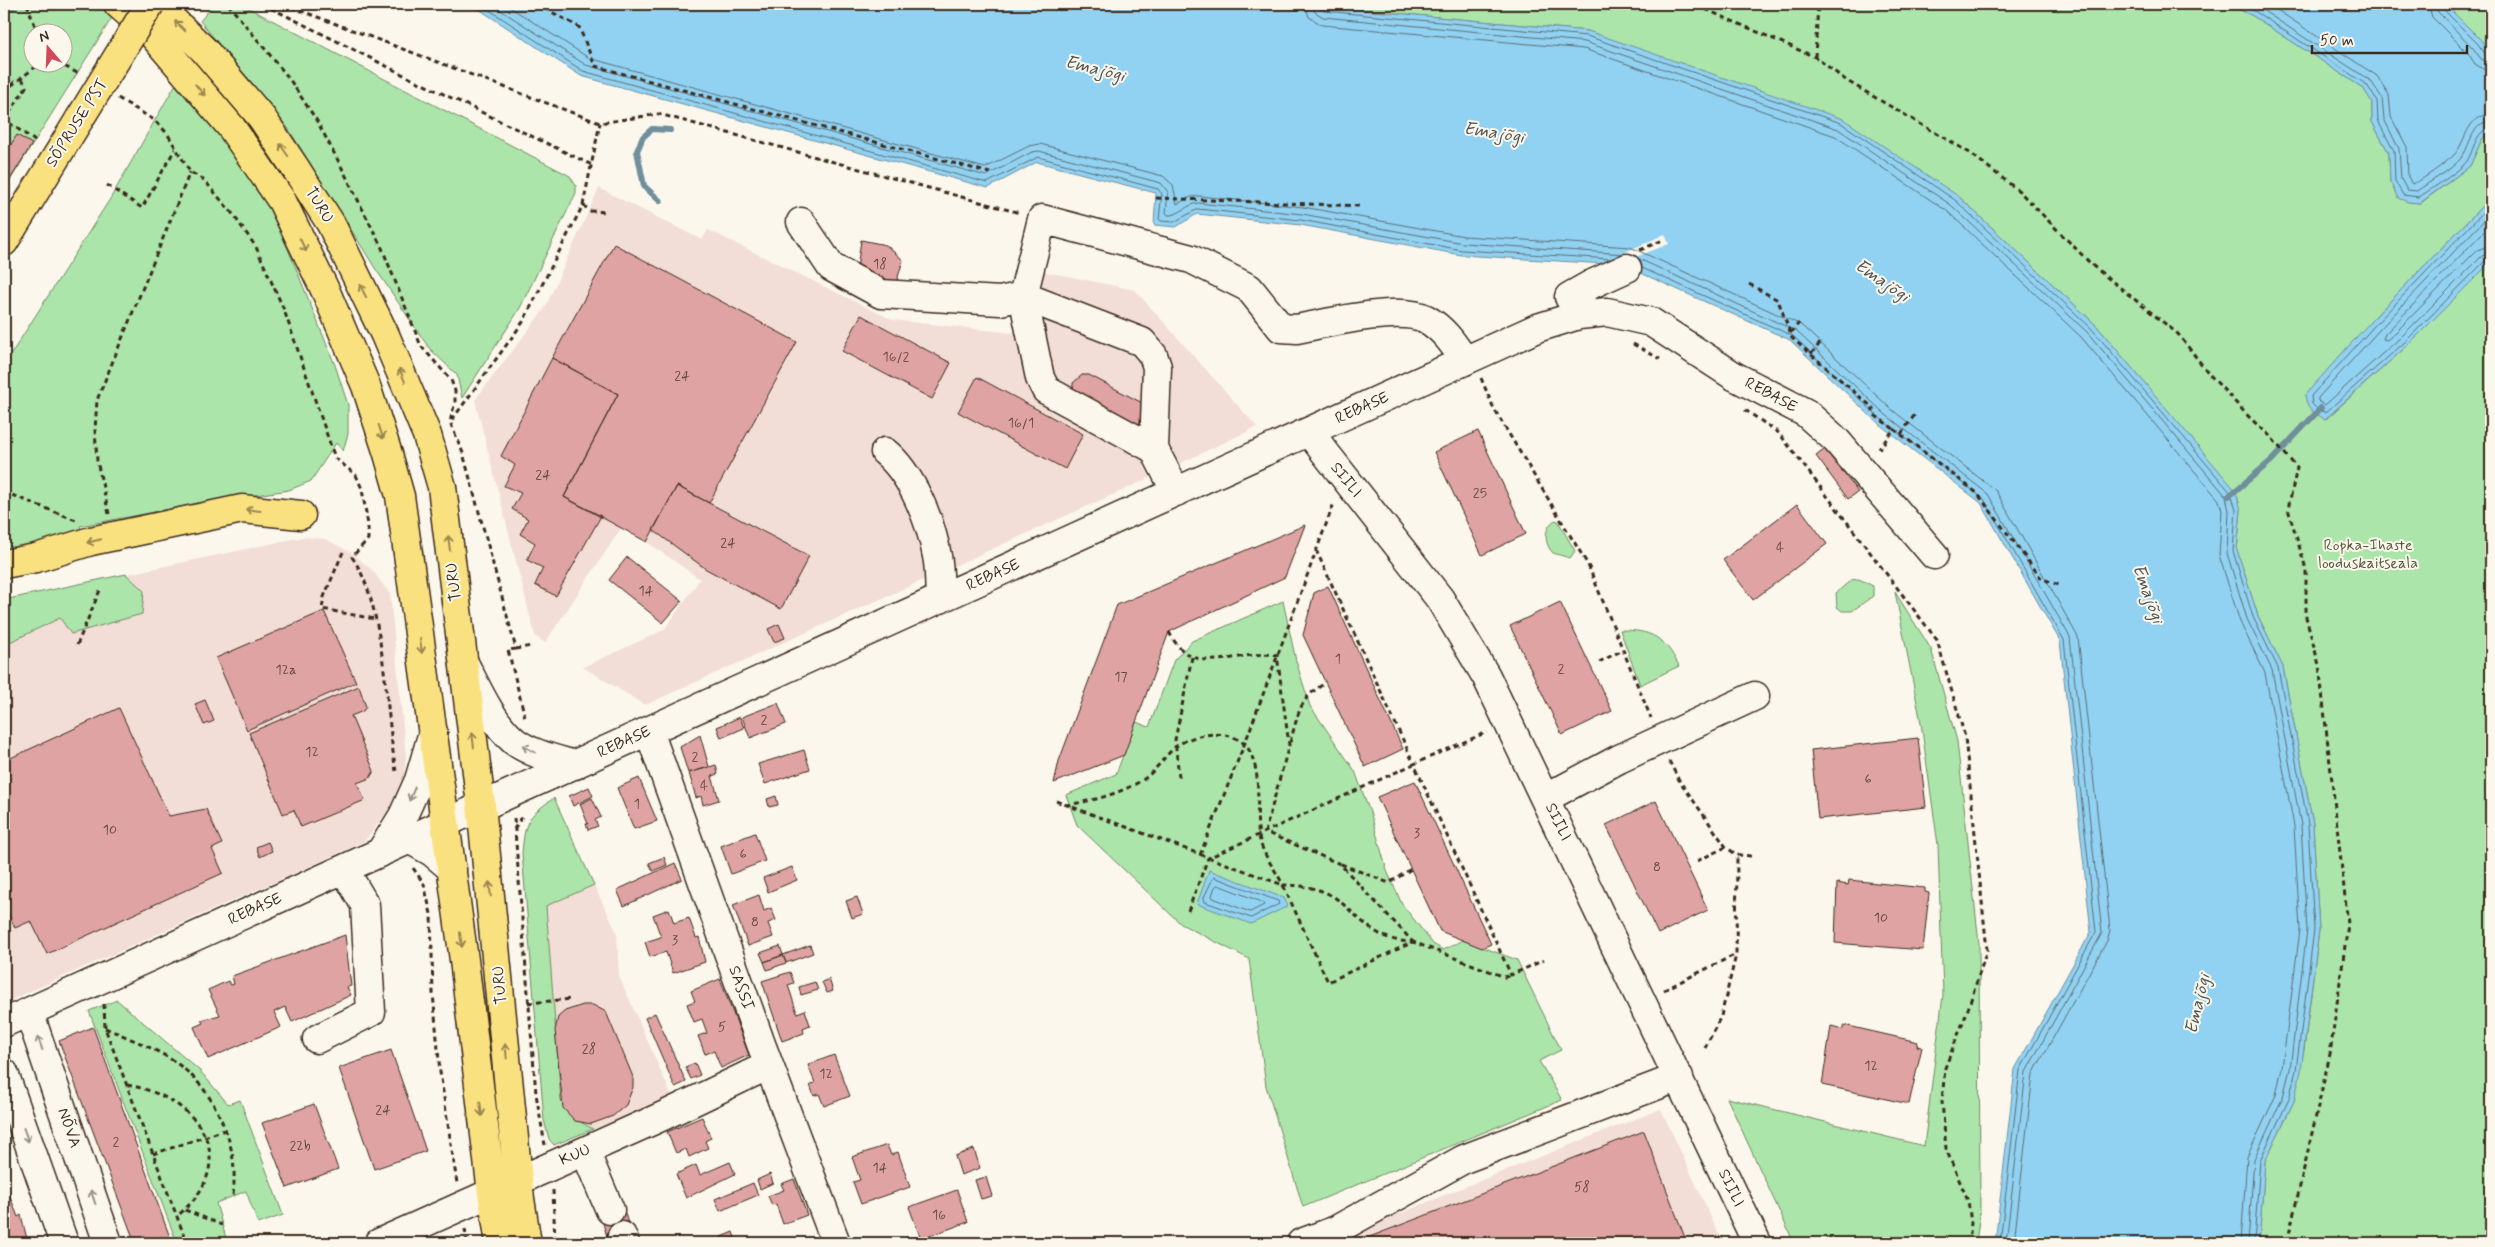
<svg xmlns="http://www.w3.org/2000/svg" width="2495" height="1247" font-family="Mynerve,sans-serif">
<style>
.built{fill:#f2ded6}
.green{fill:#abe5aa;stroke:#738864;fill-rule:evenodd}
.water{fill:#91d2f2;stroke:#6f8f9d}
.pier{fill:#fbf7ec}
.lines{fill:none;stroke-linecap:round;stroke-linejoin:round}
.shore{stroke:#5d6d73;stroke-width:1}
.stream{stroke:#6f8f9d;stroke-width:6}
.building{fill:#dea3a2;stroke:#3b2a1e}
.minor-casing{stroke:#3b2a1e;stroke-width:31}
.major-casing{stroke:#3b2a1e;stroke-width:31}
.path{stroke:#3b2a1e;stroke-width:3;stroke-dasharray:5 4;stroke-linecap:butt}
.minor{stroke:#fbf7ec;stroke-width:28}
.major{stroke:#fae180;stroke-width:28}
.major-bridge-casing{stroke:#3b2a1e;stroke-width:31;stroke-linecap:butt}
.major-bridge{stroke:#fae180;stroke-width:28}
.oneway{stroke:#9a864f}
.oneway2{stroke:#9b9085}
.labels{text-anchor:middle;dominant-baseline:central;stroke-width:4;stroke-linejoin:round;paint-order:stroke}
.number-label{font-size:14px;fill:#64483f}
.street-label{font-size:16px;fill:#3b2a1e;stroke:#fbf7ec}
.park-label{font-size:16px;fill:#575941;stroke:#fbf7ec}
.water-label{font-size:18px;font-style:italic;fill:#505453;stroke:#fbf7ec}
</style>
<rect width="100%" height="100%" fill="#fbf7ec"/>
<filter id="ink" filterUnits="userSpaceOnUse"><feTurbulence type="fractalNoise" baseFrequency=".02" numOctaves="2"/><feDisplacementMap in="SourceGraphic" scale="10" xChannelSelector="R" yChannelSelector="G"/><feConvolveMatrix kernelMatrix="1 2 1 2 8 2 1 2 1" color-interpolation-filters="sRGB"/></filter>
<g filter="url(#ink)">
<path class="built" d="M599,188L702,240L708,230L893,320L1013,333L1042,271L1135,290L1257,427L1130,487L645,705L583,667L664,630L700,579L647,542L622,527L545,643L535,636L475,400L545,308Z
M303,537L325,539L352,553L372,570L390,594L406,756L404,781L389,809L364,842L4,1003V600Z
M594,885L617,933L619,976L673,1099L593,1129L572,1117L561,1100L546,906Z
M1661,1109L1723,1243H1329L1469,1185Z"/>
<path class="green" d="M4,4H97L113,16L4,190ZM32,32H62V62H32Z
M214,4H241L570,176L576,186V193L519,310L462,398L457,375L429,348L375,268L288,128L200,21Z
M1298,4H2228L2253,16L2363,88L2372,102V122L2389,153L2390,182L2408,202L2421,203L2470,166L2482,139L2491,131V197L2371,321L2326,419L2408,345L2491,262V1243H2259L2265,1161L2294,1101L2304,1050L2319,930L2313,824L2283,667L2258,616L2237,550L2241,510L2203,453L2095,324L1958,196L1588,31Z
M2445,4H2491V55L2482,41Z
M178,80L203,110L265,199L288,249L335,365L348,405V434L343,451L336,443L311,481L289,490L202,503L80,526L85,542L4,552V365L110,199Z
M1555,520L1558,521L1575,551L1570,558L1553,553C1544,544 1543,528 1555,520Z
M126,574L144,591L142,614L71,634L60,618L4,645V600Z
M1859,579L1873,586V596L1852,611H1842L1837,607L1836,593L1851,580Z
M1895,592L1931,649L1957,741L1979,944L1980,1212L1976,1243H1794L1727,1098L1924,1146L1943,995L1938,845L1921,723Z
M1283,601L1296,661L1310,706L1355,771L1372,818L1387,871L1402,904L1433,944L1443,950L1463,940L1517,960L1561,1050L1539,1061L1562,1100L1303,1207L1266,1086L1249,959L1181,924L1077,825L1066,795L1116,774L1136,722L1149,727L1174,660L1192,641Z
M1620,630C1651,630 1665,637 1679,666L1640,685Z
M554,798L594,885L546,906L561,1100L572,1117L593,1129L554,1145L549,1139L544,1120L522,853C525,820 527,817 554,798Z
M117,1000L200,1071L228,1104L240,1100L283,1215L258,1224L246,1191L216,1203L226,1238L219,1243H177L89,1011Z"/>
<path class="water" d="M471,4H1298L1588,31L1843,119L1958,196L2095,324L2236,491L2241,510L2237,550L2258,616L2283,667L2313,824L2319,930L2301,1071L2294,1101L2265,1161L2259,1243H1995L2015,1069L2091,932L2060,641L1981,503L1879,424L1790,340L1623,265L1461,255L1301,225L1197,214L1176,227L1154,225L1156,193L1037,162L988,188L581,76Z
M2228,4H2445L2482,41L2491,55V131L2482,139L2470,166L2420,203L2408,202L2398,198L2390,182L2389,153L2372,122V102L2363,88L2253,16Z
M2491,197V262L2408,345L2325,419C2313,413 2307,409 2305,395L2371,321Z
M1209,870L1284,898L1288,906L1251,924L1197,904Z"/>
<path class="pier" d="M1665,234L1669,244L1633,258L1632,255L1608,266L1606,261Z"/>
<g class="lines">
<path class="shore" d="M480,4L583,71L987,183L1038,157L1158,189L1162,194L1159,219L1161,221L1174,222L1198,209L1301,220L1462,250L1612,259
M491,4L586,65L986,176L1032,152L1039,151L1161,183L1168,192L1166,213L1168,215C1179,216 1187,204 1198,203L1302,214L1463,243L1625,254
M505,4L589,58L985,168L1029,146L1040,144L1163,176L1173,185L1177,204L1191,197L1199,196L1303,207L1464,236L1630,247L1801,325L1891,409L1996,491L2078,637L2110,930L2107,941L2033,1074L2014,1243
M1305,4L1309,17L1322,25L1584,49L1835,136L1947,211L2081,337L2219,500L2222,511L2219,555L2240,622L2265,673L2294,826L2300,930L2282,1068L2276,1095L2247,1157L2241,1243
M1312,4L1315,12L1323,17L1585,42L1838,129L1951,205L2087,332L2226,496L2229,511L2227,553L2247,619L2272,670L2301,825L2307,930L2290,1069L2283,1097L2254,1159L2248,1243
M1319,4L1320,9L1324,11L1587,36L1841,123L1955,200L2091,328L2231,493L2236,510L2233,551L2253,617L2278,668L2308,824L2314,930L2296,1070L2289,1099L2260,1160L2254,1243
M2240,4L2256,12L2367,85L2377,101L2378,121L2394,151L2395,181L2403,195L2419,197C2430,190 2460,171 2467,161C2474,150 2476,129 2491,128
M2253,4L2371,81L2382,98L2384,119L2399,149L2401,179L2407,190L2417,191C2429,182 2453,169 2461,158C2471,146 2471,122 2491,121
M2268,4L2377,76L2389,95L2391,117L2407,147L2408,177L2412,184C2420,182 2447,162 2454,155C2467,141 2466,115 2491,114
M2428,4L2432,17L2468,53L2475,64L2483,69L2491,70
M2435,4L2438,12L2473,48L2481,59L2491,63
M2442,4L2443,9L2478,44L2486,55L2491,57
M2491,204L2375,325L2311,396L2312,404L2318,410L2326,412L2405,342L2486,260L2491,259
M2491,213L2380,329L2318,398V401L2325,405L2401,337L2482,256L2491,253
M2491,224L2385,334L2383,339L2387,340L2396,332L2477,250L2491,245
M1639,259L1796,331L1886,415L1988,494L2070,637L2102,933L2026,1072L2006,1243
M1642,268L1793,336L1882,420L1984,499L2064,640L2096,932L2020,1070L2000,1243
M1214,877L1278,901L1279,904L1251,918L1205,902L1204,898Z
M1218,885L1262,902L1264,905L1250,912L1213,898L1212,895L1215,887Z"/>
<path class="stream" d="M660,201L644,186L637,151L643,137L652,129L670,130
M2229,496L2271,461L2321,408"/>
</g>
<path class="building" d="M17,135L32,144L6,186L4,155Z
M861,240L886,245L903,260L896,284L857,269Z
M614,244L797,342L709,503L677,486L647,542L564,497L618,394L552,358Z
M861,315L951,363L932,399L842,351Z
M552,358L618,394L564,497L601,516L556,596L535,585L543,568L527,560L535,543L520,534L528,519L512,509L521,493L504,486L515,465L501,456Z
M1082,375H1089L1148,406L1137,428L1073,393V383Z
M977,377L1083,434L1065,469L958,412Z
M1478,431L1526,534L1482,555L1434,452Z
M1825,449L1858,492L1848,499L1816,456Z
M677,486L809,556L781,609L706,569L653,530Z
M1797,504L1827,544L1753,600L1723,560Z
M1305,525L1285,577L1169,632L1124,755L1054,783L1059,761L1117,605Z
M627,557L682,601L663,623L609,580Z
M1328,586L1403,749L1365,767L1303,635L1314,593Z
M1560,602L1612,711L1562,735L1510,626Z
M324,611L356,682L247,730L216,658Z
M779,624L785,638L774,642L768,629Z
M359,686L366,707L363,711L351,716L374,771L370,778L357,783L365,800L301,827L294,810L283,814L249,733Z
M205,700L214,721L204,725L195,704Z
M778,703L786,724L750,738L742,717Z
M119,708L169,816L206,809L222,844L212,849L223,873L47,954L31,921L15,928L4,904V761Z
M740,717L744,728L721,738L717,727Z
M700,735L709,767L688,773L680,747Z
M1918,738L1926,807L1818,819L1811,750Z
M804,750L810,769L765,784L758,764Z
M716,765L718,774L712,776L719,800L703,805L701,796L696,798L689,773Z
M639,778L657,821L634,829L617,788Z
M1415,781L1491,944L1482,948L1440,931L1377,797Z
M589,787L593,796L573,806L569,796Z
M776,796L778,805L769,807L767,799Z
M592,798L601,817L595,820L598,826L588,830L586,824H588L580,804Z
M1656,801L1708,910L1658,934L1606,825Z
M755,833L765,861L731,874L721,846Z
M268,842L272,851L260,857L256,847Z
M664,857L667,865L653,871L649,863Z
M675,863L682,879L624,906L617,890Z
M792,867L797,880L768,892L763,878Z
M1849,880L1925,888V892L1929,893L1923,950L1835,943L1837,883L1848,885Z
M759,895L764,911L771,908L776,920L768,923L773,937L748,946L733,905Z
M857,897L863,914L852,918L846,901Z
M669,909L674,923L689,918L696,938L699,937L705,962L673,973L666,952L650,957L645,942L661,937L653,915Z
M345,935L351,986L347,987L351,995L292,1022L285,1007L274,1012L281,1027L208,1059L194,1027L203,1023L201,1020L220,1015L208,990L228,981L231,985L234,984L232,976Z
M810,945L813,953L786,963L783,955Z
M780,946L783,955L764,962L760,953Z
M783,955L786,963L767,970L764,962Z
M790,972L794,983L788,985L797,1013L805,1010L810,1025L803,1028L804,1033L782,1041L762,981Z
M720,979L749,1055L721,1068L714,1051L705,1054L698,1036L707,1033L702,1019L694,1022L687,1004L695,1001L691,991Z
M829,979L833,991L827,993L822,982Z
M815,982L818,990L801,995L799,987Z
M583,1005H593L606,1012L633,1077V1087L626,1105L613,1116L591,1124L575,1121L563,1108L555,1030L558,1017L565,1011Z
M655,1013L686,1082L675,1087L645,1018Z
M1844,1025L1918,1042L1917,1046L1922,1047L1909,1104L1822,1085L1831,1026L1843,1029Z
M93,1027L172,1243H135L59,1041Z
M391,1050L426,1151L374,1169L339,1068Z
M834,1055L850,1096L824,1106L819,1094L814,1096L810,1085L815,1083L808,1065Z
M695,1063L700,1075L691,1079L685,1067Z
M314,1104L338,1169L287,1188L262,1123Z
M702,1117L711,1138L705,1141L708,1148L689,1157L686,1149L676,1153L667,1132Z
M1644,1131L1687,1243H1354Z
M887,1145L891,1155L898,1152L910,1187L861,1204L853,1182L860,1180L852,1157Z
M974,1149L980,1168L961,1175L955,1156Z
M730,1162L735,1174L686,1198L676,1174L696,1165L700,1175Z
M770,1174L773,1183L760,1189L757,1180Z
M986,1177L992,1196L981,1199L975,1180Z
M794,1179L807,1215L783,1224L776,1204L772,1205L768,1196L784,1190L781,1184Z
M4,1181L18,1217L21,1215L28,1243H4Z
M753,1183L758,1195L720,1211L715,1199Z
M957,1190L968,1222L921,1239L909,1207Z
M623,1207L631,1233L608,1240L600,1213Z
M733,1232L735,1238L724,1243L721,1237Z"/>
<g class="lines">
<defs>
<path id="minor" d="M801,222L831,267L881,294L1000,301L1023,296L1040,378L1046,390L1154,449
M1579,315L1569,297L1592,284L1627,268
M1309,432L1440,599L1486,676L1757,1243
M885,452C912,474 931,522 937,556C940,570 939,585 940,599
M1176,492L1154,449L1157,367L1153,355L1142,342L1023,296L1042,219L1191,259L1249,288L1281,328L1297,329C1327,323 1400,305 1426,319C1444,329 1454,345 1465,361
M464,663C478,690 491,721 514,741C531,754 555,759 575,765
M649,731L761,1044L836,1243
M1546,798L1619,759L1755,696
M409,839L432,852L452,869
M380,853L403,816L419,780L433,732
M29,1012L108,1243
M4,1023L1537,328L1579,315L1607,312L1651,322L1734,376L1806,413L1836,440L1934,555
M317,1039L371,1012L365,905L344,869
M4,1073L64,1243
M585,1151L610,1210
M622,1236L625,1243
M379,1243L663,1116L769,1065
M1301,1243L1336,1230L1464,1159L1679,1077"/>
<path id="major" d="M118,4L152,34L231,127L282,201L326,292L366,386L388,454L400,496L414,597L464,960L492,1193L500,1243
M156,4L204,50L262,118L296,169L331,224L385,335L427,435L442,487L481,805L520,1199L527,1243
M4,242L79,120
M4,564L36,558L91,541L242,509L301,515"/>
</defs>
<use href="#minor" class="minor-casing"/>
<use href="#major" class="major-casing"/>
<path class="path" d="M27,4L37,32
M228,4L288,77L317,121L342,168L382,248L421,346L451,380L455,391V402L450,422L463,453L516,649L531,646
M263,4L412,79L592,165
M283,4L600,123L659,114L1020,213
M537,4L579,27L595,66L990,173
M1679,4L1705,9L1815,57L1847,81L1970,153L2019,191L2093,266L2178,334L2210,375L2250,418L2270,436L2297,468L2288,509L2306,569V617L2319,665L2348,924L2330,1054L2287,1243
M4,11L20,4
M1815,57L1818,4
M57,62L79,74
M22,78L26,87L5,120L38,143
M4,83L15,82
M4,91L42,62
M118,98L154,120L167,133L190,172L204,180L232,213L256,247L284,310L335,458L356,475L362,489L368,525V539L352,557C386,605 385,711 396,771
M107,185L142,208L175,149
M1156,198L1361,206
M583,205L590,211L606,212
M1640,250L1663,240
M1749,284L1778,300L1792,338L1873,408V414L1894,429L1879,449
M1790,333L1799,323
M1633,344L1660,359
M1811,354L1821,342
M1481,378L1494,409L1588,565L1651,718
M1745,410L1779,433L1937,640L1965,737L1987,950L1967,1012L1945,1068L1942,1101L1946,1149L1968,1201L1971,1223L1969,1243
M452,420L523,322L583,205L600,123
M1894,429L1977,493L2041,578L2061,586
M1901,434L1916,413
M4,492L76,520
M109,514L97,461L95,430L97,400L190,172
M1316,550L1414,764L1487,732
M343,552L324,597L322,609L375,619
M1169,632C1194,682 1236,649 1277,655L1289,745L1265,832L1340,864L1413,942
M77,645L100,590
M516,649L508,650L525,717
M1599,662L1623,650
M1290,742C1299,714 1298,698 1326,683
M1669,761L1679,780L1726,847L1737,855L1752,856
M1179,777L1175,740L1192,657
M1056,801L1283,885L1328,982L1413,942L1505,977L1511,975
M1066,805C1092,801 1116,795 1139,782C1154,774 1161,760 1174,748C1194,731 1240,726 1251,754C1264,786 1253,812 1260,841C1264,857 1276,870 1283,885C1301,885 1323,888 1338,900C1364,921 1375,941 1412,942
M514,818L536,1094L545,1145
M514,829L523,815
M1200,855L1248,735L1334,503
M1697,861L1726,847
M1341,864L1389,883L1411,869
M413,868L424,884L431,914L433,993L440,1072L457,1183
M1188,911L1208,858L1414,764L1511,975L1544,960
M1664,990L1736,954L1737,855
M528,1003L572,999
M104,1004L105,1028L187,1243
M105,1028C160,1051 199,1065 223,1124C233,1148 236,1168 233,1195
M1705,1048L1721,1016L1736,955
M127,1085C198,1097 245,1161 177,1216
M153,1154L225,1130
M553,1190L555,1243
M185,1210L222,1225
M465,1229L467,1243"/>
<use href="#minor" class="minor"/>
<use href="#major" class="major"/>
<defs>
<path id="major-bridge" d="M79,120L150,4"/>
</defs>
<use href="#major-bridge" class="major-bridge-casing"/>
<use href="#major-bridge" class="major-bridge"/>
</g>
<defs><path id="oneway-shaft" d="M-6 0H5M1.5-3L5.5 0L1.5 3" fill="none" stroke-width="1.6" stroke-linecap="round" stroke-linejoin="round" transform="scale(1.25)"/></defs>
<g class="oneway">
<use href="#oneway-shaft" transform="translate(180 26) rotate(-135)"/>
<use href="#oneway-shaft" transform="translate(200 90) rotate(50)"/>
<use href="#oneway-shaft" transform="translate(284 150) rotate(-124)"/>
<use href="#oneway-shaft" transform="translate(303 245) rotate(64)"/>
<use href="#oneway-shaft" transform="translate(363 291) rotate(-116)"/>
<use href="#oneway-shaft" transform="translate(402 375) rotate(-113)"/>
<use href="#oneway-shaft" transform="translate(381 432) rotate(72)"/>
<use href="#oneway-shaft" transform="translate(253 510) rotate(-173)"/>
<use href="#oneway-shaft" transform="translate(94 541) rotate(166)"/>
<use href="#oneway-shaft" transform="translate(449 543) rotate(-97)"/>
<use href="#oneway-shaft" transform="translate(421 646) rotate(82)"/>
<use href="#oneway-shaft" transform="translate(473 740) rotate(-97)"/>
<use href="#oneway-shaft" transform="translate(490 889) rotate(-96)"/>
<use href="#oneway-shaft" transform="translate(461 940) rotate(82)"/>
<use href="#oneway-shaft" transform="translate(506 1051) rotate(-95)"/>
<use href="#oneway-shaft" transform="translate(481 1109) rotate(83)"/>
</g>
<g class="oneway2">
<use href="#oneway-shaft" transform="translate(529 749) rotate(-152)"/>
<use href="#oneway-shaft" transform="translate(412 794) rotate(113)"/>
<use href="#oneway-shaft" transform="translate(40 1043) rotate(-109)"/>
<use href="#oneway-shaft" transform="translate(26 1135) rotate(70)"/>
<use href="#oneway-shaft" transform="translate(93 1197) rotate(-109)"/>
</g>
</g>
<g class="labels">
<g class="number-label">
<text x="880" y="264">18</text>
<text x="896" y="357">16/2</text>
<text x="682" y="376">24</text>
<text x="1021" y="423">16/1</text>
<text x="543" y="475">24</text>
<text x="1480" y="493">25</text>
<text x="728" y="543">24</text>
<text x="1780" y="548">4</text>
<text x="646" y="591">14</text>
<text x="1338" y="659">1</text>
<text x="1561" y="669">2</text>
<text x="286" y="670">12a</text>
<text x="1121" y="677">17</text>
<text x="764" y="720">2</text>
<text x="312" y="752">12</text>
<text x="695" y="757">2</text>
<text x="1868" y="779">6</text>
<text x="704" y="786">4</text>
<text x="637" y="804">1</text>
<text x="110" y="830">10</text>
<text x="1417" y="833">3</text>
<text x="743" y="854">6</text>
<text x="1657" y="867">8</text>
<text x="1881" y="918">10</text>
<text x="755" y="922">8</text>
<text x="675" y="940">3</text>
<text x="722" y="1027">5</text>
<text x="589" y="1049">28</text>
<text x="1871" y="1066">12</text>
<text x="826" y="1074">12</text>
<text x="383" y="1110">24</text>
<text x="116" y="1142">2</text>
<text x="300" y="1146">22b</text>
<text x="880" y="1168">14</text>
<text x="1582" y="1187">58</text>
<text x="939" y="1215">16</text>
</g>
<g class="street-label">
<text transform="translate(77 123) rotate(-58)">SÕPRUSE PST</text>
<text transform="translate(319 205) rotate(59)">TURU</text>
<text transform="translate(1771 395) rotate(28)">REBASE</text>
<text transform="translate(1362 408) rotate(-24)">REBASE</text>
<text transform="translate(1346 480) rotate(52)">SIILI</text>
<text transform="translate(993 575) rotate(-24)">REBASE</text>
<text transform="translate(454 582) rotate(-97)">TURU</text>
<text transform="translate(624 742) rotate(-24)">REBASE</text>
<text transform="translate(1558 822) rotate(65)">SIILI</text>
<text transform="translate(255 909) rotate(-24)">REBASE</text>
<text transform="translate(500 985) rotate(-95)">TURU</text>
<text transform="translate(741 988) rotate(70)">SASSI</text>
<text transform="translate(69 1128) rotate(71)">NÕVA</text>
<text transform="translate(575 1155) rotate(-23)">KUU</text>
<text transform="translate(1731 1188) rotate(65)">SIILI</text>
</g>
<g class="park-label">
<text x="2368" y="545">Ropka-Ihaste<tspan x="2368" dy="18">looduskaitseala</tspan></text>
</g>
<g class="water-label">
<text transform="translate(1095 69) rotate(14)">Emajõgi</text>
<text transform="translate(1494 133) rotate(9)">Emajõgi</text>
<text transform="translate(1882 281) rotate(34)">Emajõgi</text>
<text transform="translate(2148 594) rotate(70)">Emajõgi</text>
<text transform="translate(2198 1004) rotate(-77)">Emajõgi</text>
</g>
</g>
<rect width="2495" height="1247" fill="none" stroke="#fbf7ec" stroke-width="20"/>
<rect x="10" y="10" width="2475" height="1227" fill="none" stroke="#3b2a1e" stroke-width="2" filter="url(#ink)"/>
<g transform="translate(48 48) rotate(341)"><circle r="24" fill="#fbf7ec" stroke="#aea59a"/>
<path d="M0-4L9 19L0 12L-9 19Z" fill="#d1495b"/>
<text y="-8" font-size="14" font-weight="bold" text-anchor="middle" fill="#3b2a1e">N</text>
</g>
<path d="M2312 45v8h155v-8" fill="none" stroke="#3b2a1e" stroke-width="2.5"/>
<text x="2320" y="45" font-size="15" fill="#3b2a1e" stroke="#fbf7ec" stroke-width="4" paint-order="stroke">50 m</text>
</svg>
